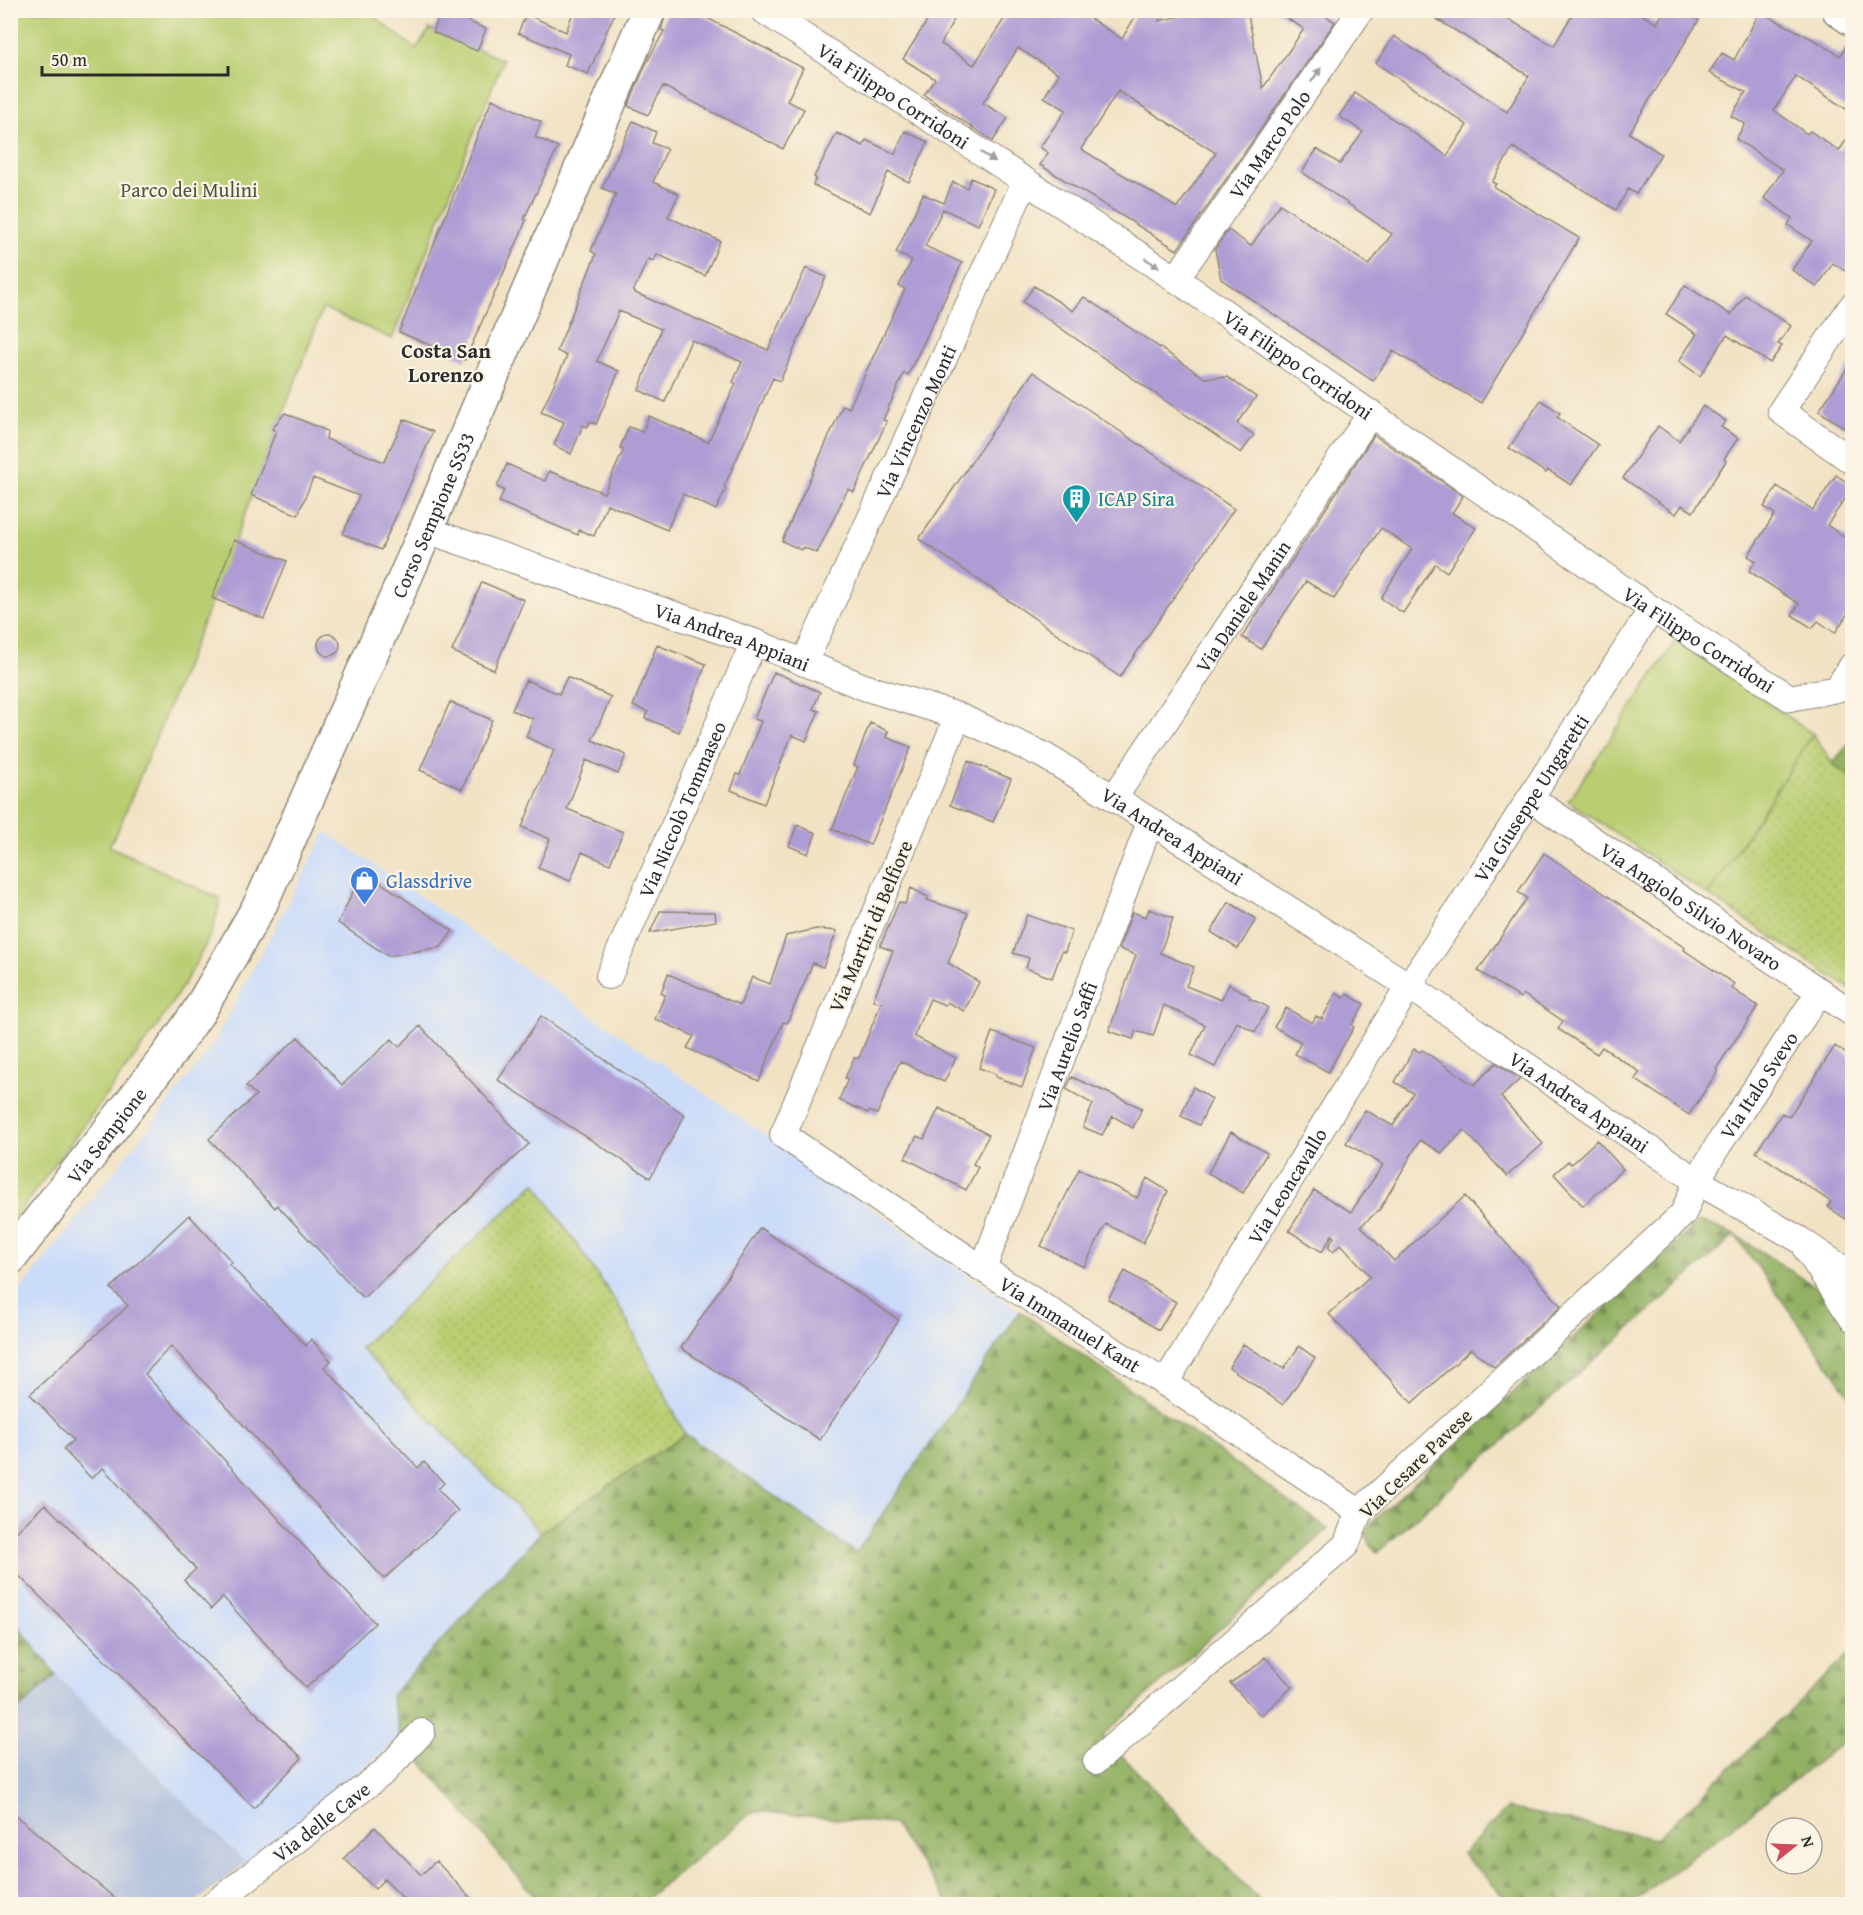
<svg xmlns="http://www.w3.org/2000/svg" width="1863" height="1915" font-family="'Gentium Book Plus',serif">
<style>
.built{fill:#cbdcf9}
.industrial{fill:#b7c5de}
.grass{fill:url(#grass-dots);stroke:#727c4e;stroke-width:1.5}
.forest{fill:url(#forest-firs);stroke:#5e6e48;stroke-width:1.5}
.green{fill:#b9ce72;stroke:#727c4e;stroke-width:1.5}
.building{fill:#ae9cd4;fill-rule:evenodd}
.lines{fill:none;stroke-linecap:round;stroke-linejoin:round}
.street-casing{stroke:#8e8678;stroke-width:28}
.secondary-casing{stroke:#8e8678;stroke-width:36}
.primary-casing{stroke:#8e8678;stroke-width:36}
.street{stroke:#fff;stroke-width:26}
.secondary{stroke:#fff;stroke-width:33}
.primary{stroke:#fff;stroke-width:33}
.oneway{fill:#a0a0a0}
.labels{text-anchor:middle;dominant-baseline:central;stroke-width:4.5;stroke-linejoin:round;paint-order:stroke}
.street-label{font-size:20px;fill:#2b2b2b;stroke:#fcf5e5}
.park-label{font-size:20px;fill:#4e543d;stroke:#fcf5e5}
.culture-label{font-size:20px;fill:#0d838f;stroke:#fcf5e5;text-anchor:start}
.shop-label{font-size:20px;fill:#366cbe;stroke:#fcf5e5;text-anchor:start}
.neighbourhood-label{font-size:21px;font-weight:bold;fill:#2b2b2b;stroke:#fcf5e5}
</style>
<defs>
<pattern id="grass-dots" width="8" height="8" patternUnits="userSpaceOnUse" patternTransform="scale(1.5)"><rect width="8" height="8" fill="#b9ce72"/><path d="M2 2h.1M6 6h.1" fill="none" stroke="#9fb163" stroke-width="1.8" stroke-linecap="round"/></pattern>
<pattern id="forest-firs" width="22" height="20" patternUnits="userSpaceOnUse" patternTransform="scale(1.5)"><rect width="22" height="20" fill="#92b164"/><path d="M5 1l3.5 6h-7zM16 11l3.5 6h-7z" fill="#779053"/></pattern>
</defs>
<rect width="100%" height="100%" fill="#fcf5e5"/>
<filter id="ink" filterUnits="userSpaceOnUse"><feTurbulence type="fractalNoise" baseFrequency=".0167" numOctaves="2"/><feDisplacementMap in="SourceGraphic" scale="12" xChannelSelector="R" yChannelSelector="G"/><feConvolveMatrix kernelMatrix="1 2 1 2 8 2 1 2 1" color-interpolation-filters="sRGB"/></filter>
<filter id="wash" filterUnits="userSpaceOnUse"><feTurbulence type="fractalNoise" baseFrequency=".008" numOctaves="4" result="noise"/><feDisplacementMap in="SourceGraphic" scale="24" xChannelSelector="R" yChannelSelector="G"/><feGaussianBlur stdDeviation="1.35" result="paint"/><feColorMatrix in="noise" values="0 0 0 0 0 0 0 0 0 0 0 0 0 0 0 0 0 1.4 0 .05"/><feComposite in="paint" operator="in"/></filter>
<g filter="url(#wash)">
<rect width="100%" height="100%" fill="#f1e2c4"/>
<path class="built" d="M326,832L1020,1311L856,1553L685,1434L622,1311L535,1184L360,1348L541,1532L391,1696L401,1738L246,1863L56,1675L11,1617V1302L210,1050Z"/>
<path class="industrial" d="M56,1675L246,1863L193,1904H11V1717Z"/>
<path class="grass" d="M1813,734L1832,763L1852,778V990L1708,895Z
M535,1183L622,1311L685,1434L541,1532L360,1348Z"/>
<path class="forest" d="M1852,741V778L1832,763Z
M1700,1221L1735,1235L1852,1310V1398L1735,1235L1377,1553L1364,1535L1371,1523Z
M1020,1311L1328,1529L1103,1736L1263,1904H949L893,1824L754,1811L640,1904H541L401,1738L391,1696L541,1532L685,1434L856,1553Z
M11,1617L56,1675L11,1717Z
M1852,1651V1736L1630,1904H1513L1462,1854L1508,1808L1656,1839Z"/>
<path class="green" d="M11,11H367L416,49L430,29L503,60L392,339L323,308L213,598L119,828L109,846L221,899L212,932L190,974L156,1028L11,1223Z
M1676,641L1813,734L1708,895L1568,801Z"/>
<g id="blocks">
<path class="building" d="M442,10L486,29L477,51L433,32Z
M574,10H616L588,74L565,65L569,54L518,33L526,14L566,32Z
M667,10H692L803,68L787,101L804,109L783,149L663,86L648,115L628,106L645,66L664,31L661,30Z
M934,10H959L941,44L974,65L1010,10H1077L1122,39L1139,10H1165L1159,21L1208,10H1247L1263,88L1304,29L1274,10H1316L1335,22L1177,250L1040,165L1048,153L1040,147L1066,110L1044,97L1059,74L1018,48L983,103L1008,118L993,141L924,95L935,79L903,59ZM1118,91L1216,153L1177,208L1081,149Z
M1422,10H1493L1554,46L1575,10H1635L1657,24L1664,10H1681L1699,20L1629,133L1661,154L1636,194L1628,189L1616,210L1513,147L1492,182L1496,184L1494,187L1579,238L1481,403L1393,351L1373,381L1221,279L1215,249L1228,230L1251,246L1280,204L1369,265L1392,234L1302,172L1317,149L1340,164L1363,132L1339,116L1355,93L1447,156L1467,125L1376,63L1394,36L1507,112L1529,76Z
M1760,12L1818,42L1840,56L1852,38V113L1796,76L1774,110L1807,134L1810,131L1839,151L1852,131V260L1845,271L1833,263L1817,287L1792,270L1812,241L1788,225L1792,218L1764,198L1783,170L1736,139L1745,124L1731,116L1746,92L1709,73L1722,53L1734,60Z
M492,99L541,122L535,137L558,147L524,219L526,220L519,238L465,360L399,332Z
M633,121L656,132L652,143L667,149L653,182L679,194L668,217L720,241L705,276L657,254L654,261L648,259L633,292L768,350L806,268L826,277L780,381L773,378L724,487L726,488L716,510L683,494L667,530L607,504L594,536L579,530L578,535L499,502L504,490L497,487L507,464L545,481L549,471L604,493L624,449L620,448L629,427L642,432L649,416L708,442L736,384L733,382L742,362L691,340L665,402L639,390L661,329L619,311L597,361L619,371L596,424L590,422L587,427L583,425L571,454L554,445L564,422L541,412L567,356L557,351L596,254L591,251L616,194L602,188Z
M905,131L928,142L909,182L888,172L870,213L813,185L816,178L814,177L837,133L863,146L866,140L895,154Z
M971,178L994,189L978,225L943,209L925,246L962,263L908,375L904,373L883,420L887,421L854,492L848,489L817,553L803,547L801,550L782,541L843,405L849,408L905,289L899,286L912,260L896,253L923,194L944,203L953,182L967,188Z
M1685,285L1731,315L1745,295L1791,326L1778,344L1782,346L1770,363L1727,335L1700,376L1679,361L1697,334L1666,314Z
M1034,286L1073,311L1084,297L1205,378L1227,377L1256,397L1237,423L1254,435L1241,453L1023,302Z
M1852,361V418L1845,428L1819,411Z
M1033,372L1234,509L1120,677L919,539Z
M1541,400L1560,413L1557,417L1598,445L1571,485L1548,470L1546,473L1509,448Z
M1703,406L1726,421L1721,427L1738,438L1724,459L1726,461L1693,512L1682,505L1676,514L1623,478L1658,426L1679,441Z
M285,413L327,431L326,439L384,462L404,419L433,432L381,550L343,534L359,496L313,478L298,515L251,495L276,431L272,429Z
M1374,435L1463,496L1452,513L1476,528L1447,572L1435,564L1403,613L1381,598L1412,549L1381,528L1334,599L1306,581L1261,649L1242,637Z
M1836,475L1852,486V489L1827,525L1852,542V607L1835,633L1818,621L1812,628L1792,615L1799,604L1749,571L1756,561L1748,556L1775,514L1764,507L1777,486L1813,510Z
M234,540L287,561L264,619L212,598Z
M482,582L524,600L494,670L452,651Z
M318 645a11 11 0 1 1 22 0a11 11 0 1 1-22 0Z
M657,645L706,664L679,732L645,718L648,712L633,706Z
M774,672L820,692L813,709L819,711L806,741L792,735L764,804L731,790L737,774L740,775L761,721L754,719Z
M567,677L611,697L592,740L626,755L618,774L586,760L567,809L623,832L610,864L582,852L570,881L538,868L550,839L522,827L554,750L526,737L533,719L512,710L526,680L559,694Z
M450,702L492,720L462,789L420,770Z
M870,723L888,731L886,737L911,747L870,845L832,829L858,767L854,765Z
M968,761L1011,779L993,822L950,805Z
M797,825L816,833L808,854L789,846Z
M1544,853L1685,948L1684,950L1734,984L1731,988L1758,1006L1716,1069L1718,1071L1689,1115L1635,1079L1640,1072L1602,1047L1597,1054L1558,1029L1563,1021L1523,994L1520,998L1478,971L1527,898L1518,892Z
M363,871L453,931L441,947L388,956L338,923Z
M911,888L928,897L927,900L968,913L948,963L979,982L964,1011L947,1002L945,1005L930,999L914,1036L956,1058L944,1082L900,1061L877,1114L869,1111L868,1113L839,1100L848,1079L845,1078L854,1058H859L881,1003L873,1000L893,951L880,946L899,902L905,904Z
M1229,902L1256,919L1238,949L1211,932Z
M1149,909L1173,918L1160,953L1194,967L1186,986L1221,1000L1229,984L1250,996L1249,998L1268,1007L1255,1032L1237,1022L1215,1067L1191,1055L1205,1025L1164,1005L1153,1036L1136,1031L1133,1039L1109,1031L1136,955L1119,949L1132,912L1146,917Z
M660,911L715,912L716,921L650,933Z
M1027,915L1072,931L1065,952L1062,951L1052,978L1026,968L1029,958L1013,953Z
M816,929L837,931L823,967L813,963L787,1023L783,1022L759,1081L687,1048L694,1036L655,1019L665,995L661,993L668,974L740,1005L752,977L770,984L786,936Z
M1336,993L1344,998L1347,994L1364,1004L1352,1025L1354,1027L1328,1072L1295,1054L1301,1042L1274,1027L1286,1008L1312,1023L1316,1016L1322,1019Z
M541,1016L685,1115L650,1178L498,1080Z
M420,1026L529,1144L363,1298L277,1205L275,1208L209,1139L256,1095L246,1086L298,1037L342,1085L392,1039L399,1047Z
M992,1032L1036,1048L1022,1087L996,1077V1074L979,1068Z
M1835,1046L1852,1058V1223L1828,1207L1831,1202L1756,1152L1782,1113L1789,1117Z
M1414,1049L1420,1052L1422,1050L1474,1085L1496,1063L1520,1079L1501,1097L1543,1144L1507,1176L1464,1130L1442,1153L1420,1140L1380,1209L1361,1226L1394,1261L1465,1196L1561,1306L1494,1367L1471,1349L1412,1403L1329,1314L1370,1276L1341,1244L1333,1252L1328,1247L1334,1237L1332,1235L1322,1252L1289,1231L1314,1190L1351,1212L1383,1165L1346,1143L1365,1110L1393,1126L1413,1093L1395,1082Z
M1072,1077L1142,1108L1133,1128L1113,1116L1102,1135L1083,1127L1093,1104L1066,1089Z
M1193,1087L1212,1099L1199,1125L1181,1116Z
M939,1108L989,1135L973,1164L978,1167L966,1190L905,1158L917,1136L924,1139Z
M1231,1132L1267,1153L1243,1193L1208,1173Z
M1597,1140L1623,1169L1583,1206L1554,1174L1568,1161L1571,1164Z
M1079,1169L1137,1198L1147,1178L1168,1191L1143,1243L1106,1224L1084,1267L1041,1246Z
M189,1215L232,1262L229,1264L306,1346L311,1339L331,1361L324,1367L418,1468L424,1462L444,1483L438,1489L458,1511L384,1579L171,1346L145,1374L375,1623L306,1688L223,1597L211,1609L184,1580L196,1569L103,1468L91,1478L63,1449L73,1440L30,1394L128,1306L111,1288Z
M760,1228L899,1320L820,1440L681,1348Z
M1125,1271L1176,1302L1159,1330L1108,1299Z
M1243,1344L1284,1369L1299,1346L1315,1358L1283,1405L1229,1367Z
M45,1504L302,1758L254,1808L10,1567V1538Z
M1265,1657L1292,1687L1261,1716L1230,1683L1256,1666Z
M10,1811L123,1905H10Z
M375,1827L421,1875L436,1861L477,1905H410L384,1879L375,1889L344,1858Z"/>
</g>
</g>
<g filter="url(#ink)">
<use href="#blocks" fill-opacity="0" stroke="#8e8678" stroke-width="1.5"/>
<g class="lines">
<defs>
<g id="street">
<path id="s1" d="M763,10L1176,279L1652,609L1790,698L1837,689L1852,666"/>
<path id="s2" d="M1176,279L1361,10"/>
<path d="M1852,306L1781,411L1852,461"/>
<path id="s3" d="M426,530L754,642L864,687L958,716L1043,755L1114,798L1409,986L1697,1181L1800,1240L1852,1275"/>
<path id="s4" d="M804,663L1025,182"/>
<path id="s5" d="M958,716L783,1135L983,1269L1165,1383L1359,1512"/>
<path id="s6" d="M1114,798L1371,413"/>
<path id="s7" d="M1530,798L1852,1013"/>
<path id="s8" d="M609,976L754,642"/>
<path d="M1807,1250L1852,1318"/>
<path id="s9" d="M983,1269L1150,822"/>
<path id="s10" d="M1165,1383L1409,986L1652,609"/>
<path id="s11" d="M1096,1761L1346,1545L1359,1512L1683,1214L1697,1181L1717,1147L1820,991"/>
<path id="s12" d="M214,1904L384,1772L422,1732"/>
</g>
<path id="secondary" d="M1839,10L1852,19"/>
<g id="primary">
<path id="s13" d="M10,1258L169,1054L199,1011L261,903L426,530L649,10"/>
</g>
</defs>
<use href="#street" class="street-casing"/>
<use href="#secondary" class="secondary-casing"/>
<use href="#primary" class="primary-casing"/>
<use href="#street" class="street"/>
<use href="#secondary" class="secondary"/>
<use href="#primary" class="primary"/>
</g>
<defs><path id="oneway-solid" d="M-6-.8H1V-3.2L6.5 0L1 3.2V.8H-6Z" transform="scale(1.5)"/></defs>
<g class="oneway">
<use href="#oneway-solid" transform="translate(1316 75) rotate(-55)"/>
<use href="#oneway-solid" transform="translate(988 157) rotate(33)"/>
<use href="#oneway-solid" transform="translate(1152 263) rotate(33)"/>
</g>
</g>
<defs>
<symbol id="building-pin" viewBox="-11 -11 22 30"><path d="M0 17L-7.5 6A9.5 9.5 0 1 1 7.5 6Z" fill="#0f9aa8" stroke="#fcf5e5"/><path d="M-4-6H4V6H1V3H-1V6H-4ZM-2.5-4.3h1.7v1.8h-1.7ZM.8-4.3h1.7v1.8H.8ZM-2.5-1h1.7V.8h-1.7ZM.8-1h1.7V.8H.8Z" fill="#fff"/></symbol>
<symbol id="shop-pin" viewBox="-11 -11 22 30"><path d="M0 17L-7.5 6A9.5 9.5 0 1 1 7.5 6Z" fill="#3f7fe0" stroke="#fcf5e5"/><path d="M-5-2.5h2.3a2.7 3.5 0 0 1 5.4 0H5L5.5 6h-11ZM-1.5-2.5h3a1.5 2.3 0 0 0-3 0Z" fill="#fff"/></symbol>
</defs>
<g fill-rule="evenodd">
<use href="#building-pin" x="1060" y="482" width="33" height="45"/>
<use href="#shop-pin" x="348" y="864" width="33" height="45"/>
</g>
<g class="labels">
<g class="street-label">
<text stroke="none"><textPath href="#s1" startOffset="156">Via Filippo Corridoni</textPath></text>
<text stroke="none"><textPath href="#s2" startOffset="164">Via Marco Polo</textPath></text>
<text stroke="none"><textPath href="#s1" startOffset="642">Via Filippo Corridoni</textPath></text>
<text stroke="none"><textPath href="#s4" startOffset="266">Via Vincenzo Monti</textPath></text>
<text stroke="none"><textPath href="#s13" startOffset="860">Corso Sempione SS33</textPath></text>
<text stroke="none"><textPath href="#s6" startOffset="231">Via Daniele Manin</textPath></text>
<text stroke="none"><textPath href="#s3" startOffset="324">Via Andrea Appiani</textPath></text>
<text stroke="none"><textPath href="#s1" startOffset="1128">Via Filippo Corridoni</textPath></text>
<text stroke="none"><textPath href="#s10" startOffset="690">Via Giuseppe Ungaretti</textPath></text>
<text stroke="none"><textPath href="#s8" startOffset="182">Via Niccolò Tommaseo</textPath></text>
<text stroke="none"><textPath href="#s3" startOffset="810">Via Andrea Appiani</textPath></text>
<text stroke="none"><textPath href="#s7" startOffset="194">Via Angiolo Silvio Novaro</textPath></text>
<text transform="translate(870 926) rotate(-67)">Via Martiri di Belfiore</text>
<text stroke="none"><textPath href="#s9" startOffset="238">Via Aurelio Saffi</textPath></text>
<text stroke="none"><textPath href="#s11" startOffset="956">Via Italo Svevo</textPath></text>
<text stroke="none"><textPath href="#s3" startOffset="1296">Via Andrea Appiani</textPath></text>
<text stroke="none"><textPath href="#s13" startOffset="156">Via Sempione</textPath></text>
<text stroke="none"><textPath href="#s10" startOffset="232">Via Leoncavallo</textPath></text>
<text stroke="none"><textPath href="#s5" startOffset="798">Via Immanuel Kant</textPath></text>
<text transform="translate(1415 1463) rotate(-44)">Via Cesare Pavese</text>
<text stroke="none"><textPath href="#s12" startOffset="135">Via delle Cave</textPath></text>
</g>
<g class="park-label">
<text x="189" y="189">Parco dei Mulini</text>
</g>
<g class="culture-label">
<text x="1098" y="498">ICAP Sira</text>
</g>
<g class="shop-label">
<text x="386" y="880">Glassdrive</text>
</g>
<g class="neighbourhood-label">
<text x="446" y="350">Costa San<tspan x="446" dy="24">Lorenzo</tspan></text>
</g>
</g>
<rect width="1863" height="1915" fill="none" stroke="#fcf5e5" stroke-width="36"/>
<g transform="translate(1794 1846) rotate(72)"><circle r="28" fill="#fcf5e5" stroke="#a8a49b" stroke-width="1.5"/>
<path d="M0-4.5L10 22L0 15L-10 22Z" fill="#d1495b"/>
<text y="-9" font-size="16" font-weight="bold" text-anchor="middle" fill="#2b2b2b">N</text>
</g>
<path d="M42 66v9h186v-9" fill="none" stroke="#2b2b2b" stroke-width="3"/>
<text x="51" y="66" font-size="18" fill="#2b2b2b" stroke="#fcf5e5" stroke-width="4.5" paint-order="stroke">50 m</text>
</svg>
